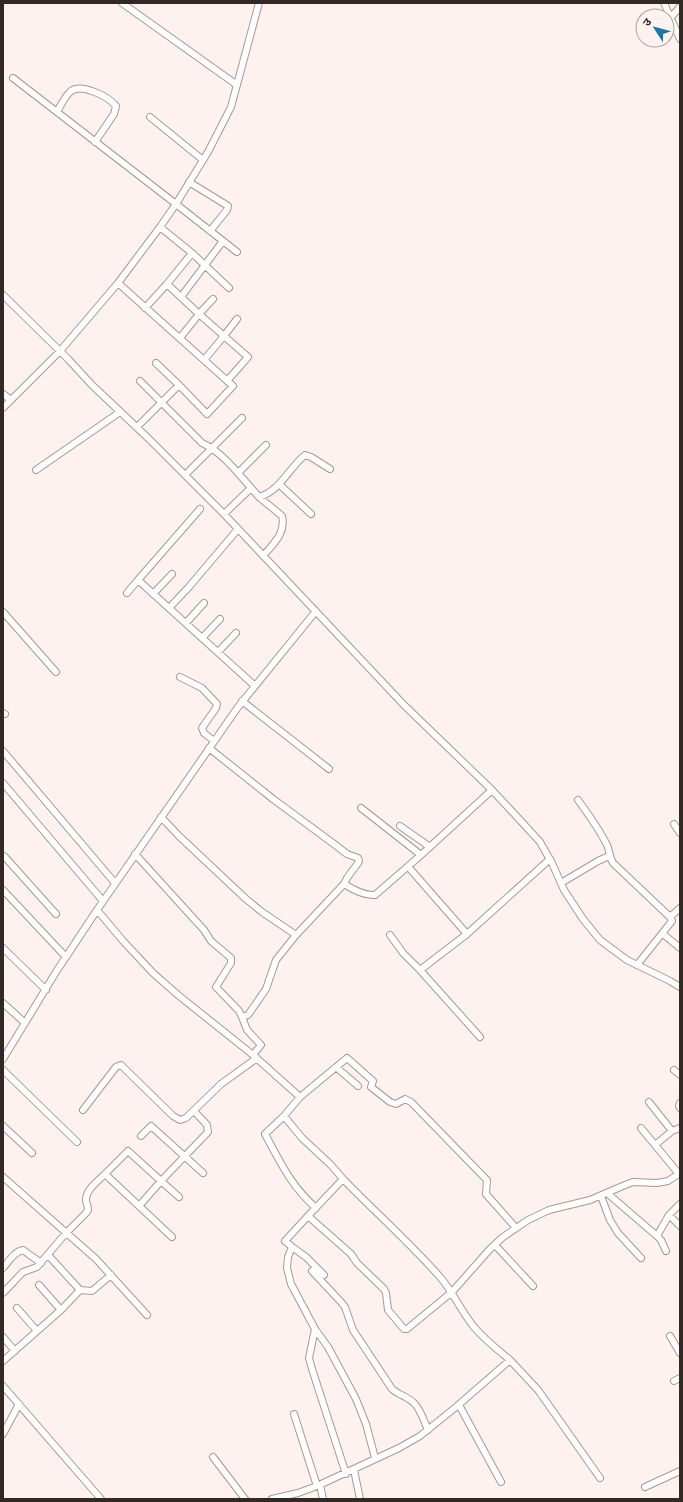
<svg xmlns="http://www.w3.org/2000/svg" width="683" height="1502" font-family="'Archivo Narrow','Noto Sans Devanagari',sans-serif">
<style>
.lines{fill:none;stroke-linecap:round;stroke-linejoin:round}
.minor-casing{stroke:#ad968d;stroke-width:8}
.minor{stroke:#fff;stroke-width:6}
</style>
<rect width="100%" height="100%" fill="#fdf2ef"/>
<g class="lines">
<defs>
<path id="minor" d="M122,3L237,85
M664,3L680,39
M671,17L680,7
M13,78L176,204L160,227
M57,112C61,105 65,96 71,91C82,83 109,97 116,106L114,114L95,142
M150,117L203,160
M189,182L228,206L227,210L210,231
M237,252L176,204L208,152L231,107L259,3
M192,253L229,288
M118,283L160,227L192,253L167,284L199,314L213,299
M3,295L68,359L92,385L148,438L224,514L404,705L492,790L519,819L540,842L552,863L564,890L583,919L600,940L627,960L670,981L680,987
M181,297L223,241
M145,308L167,284
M180,338L199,314L224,336L237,319
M204,360L224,336L248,357L227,381
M140,381L202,443C221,451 238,473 251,488
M3,394L11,400
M3,408L60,351L118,283L233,386L207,414L179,385
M137,427L179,385L156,363
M36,470L120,412
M238,473L266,445
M185,475L242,418
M279,484L311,514
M259,497C279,492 289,468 305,455L311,457L330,469
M200,509L138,580L255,686
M224,514L251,488L259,497L282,516C286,533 274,543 263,556
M127,593L138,580
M153,594L172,574
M169,608L188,588L238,529
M3,612L56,672
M186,623L204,603
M202,638L220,619
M218,652L236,633
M180,677L202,688L217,704L216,708L202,728L204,733L214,741
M242,701L329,769
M3,713L5,714
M209,748L273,799L334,844L347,854L358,858L359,861L358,863L347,878L344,884
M3,751L115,883
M3,783L103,901
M578,800C589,815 599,829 607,845C610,851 609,857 613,863L670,917L672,921L637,965
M361,808L421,855
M161,817L179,836L246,899L262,912L296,935L344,884C352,889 365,896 375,895L421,855L492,790
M674,824L680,833
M400,826L430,847
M135,854L204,930L211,941L231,958V963L216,987L239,1011L242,1017
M4,856L56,914
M411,870L467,934
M561,883L598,861L609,856
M3,890L66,957
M97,910L124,942L153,973L178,995L253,1055L300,1097L347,1058L373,1081L371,1087L390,1102L396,1104L405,1099L411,1102L484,1177L487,1180L486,1194L516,1228
M670,917L680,908
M663,934L680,948
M390,935L403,953L420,970
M3,948L46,990
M3,1003L25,1023
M480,1037L420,970L467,934L550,859
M253,1055L261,1045L247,1030L242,1017L248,1015L266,989L276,960L296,935
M3,1059L56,972L97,910L238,707L316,611
M336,1067L358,1086
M3,1070L77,1142
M674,1070L680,1075
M649,1102L672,1131
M680,1103L679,1106L680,1108
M83,1110L116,1067L121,1065L173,1116L180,1120L186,1118L221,1084L257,1058
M284,1116L300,1097
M3,1126L32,1153
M641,1128L679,1174
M141,1136L151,1126L203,1173
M655,1145L672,1131L680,1128
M105,1174L128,1151L161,1181L139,1206
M3,1177L96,1259L147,1315
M607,1193L657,1236L669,1215L680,1204
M601,1196L610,1220L618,1233L641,1258
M179,1197L161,1181L208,1132L207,1125L194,1111
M316,1208C291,1186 280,1162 265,1134L284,1116L302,1138L331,1165L343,1179
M669,1215L680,1226
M308,1216L285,1241L292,1247L288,1257L287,1268L291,1284L315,1329L328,1347L356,1399L366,1424L375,1458
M657,1236L661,1240L666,1251
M495,1245L533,1286
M292,1247L306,1257L324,1275
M3,1268C8,1262 15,1251 23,1250L41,1263
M312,1271L341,1302L345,1307L353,1330L392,1389C399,1395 408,1397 414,1403C421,1410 424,1421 428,1430
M39,1285L61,1310
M80,1290L92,1291L111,1275
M3,1293L23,1272L37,1267L66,1233L86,1213L88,1210C88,1207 87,1204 86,1201C85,1190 98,1181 105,1174L172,1237
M17,1308L37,1331
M315,1329L309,1358L312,1369L346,1474
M670,1336L680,1353
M3,1337L15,1351
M510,1360L538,1390L600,1478
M3,1361L61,1310L80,1290L48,1255
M674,1381L680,1378
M3,1386L101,1499
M459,1405L501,1482
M294,1414L317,1486
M3,1434L19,1404
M213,1457L245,1499
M354,1470L360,1499
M320,1485L323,1499
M645,1487L680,1471
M272,1499L298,1493L317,1486L399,1448L420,1436L456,1407L510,1360C498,1350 485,1340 474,1327C461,1311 453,1292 440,1277C409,1242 375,1212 343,1179L308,1216L351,1254L357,1263L384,1289L386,1293L388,1310L404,1329H407L452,1292L490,1249L503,1237L528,1220L549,1210L590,1200L625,1185L633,1182L657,1183L668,1181L680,1173"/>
</defs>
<use href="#minor" class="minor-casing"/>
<use href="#minor" class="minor"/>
</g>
<rect width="683" height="1502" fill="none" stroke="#322926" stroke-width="8"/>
<g transform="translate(655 28) rotate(306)"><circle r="19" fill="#fdf2ef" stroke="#aca29f"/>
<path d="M0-3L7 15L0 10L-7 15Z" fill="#1b78a6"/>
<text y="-6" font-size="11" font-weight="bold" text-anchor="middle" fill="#322926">उ</text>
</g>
</svg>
